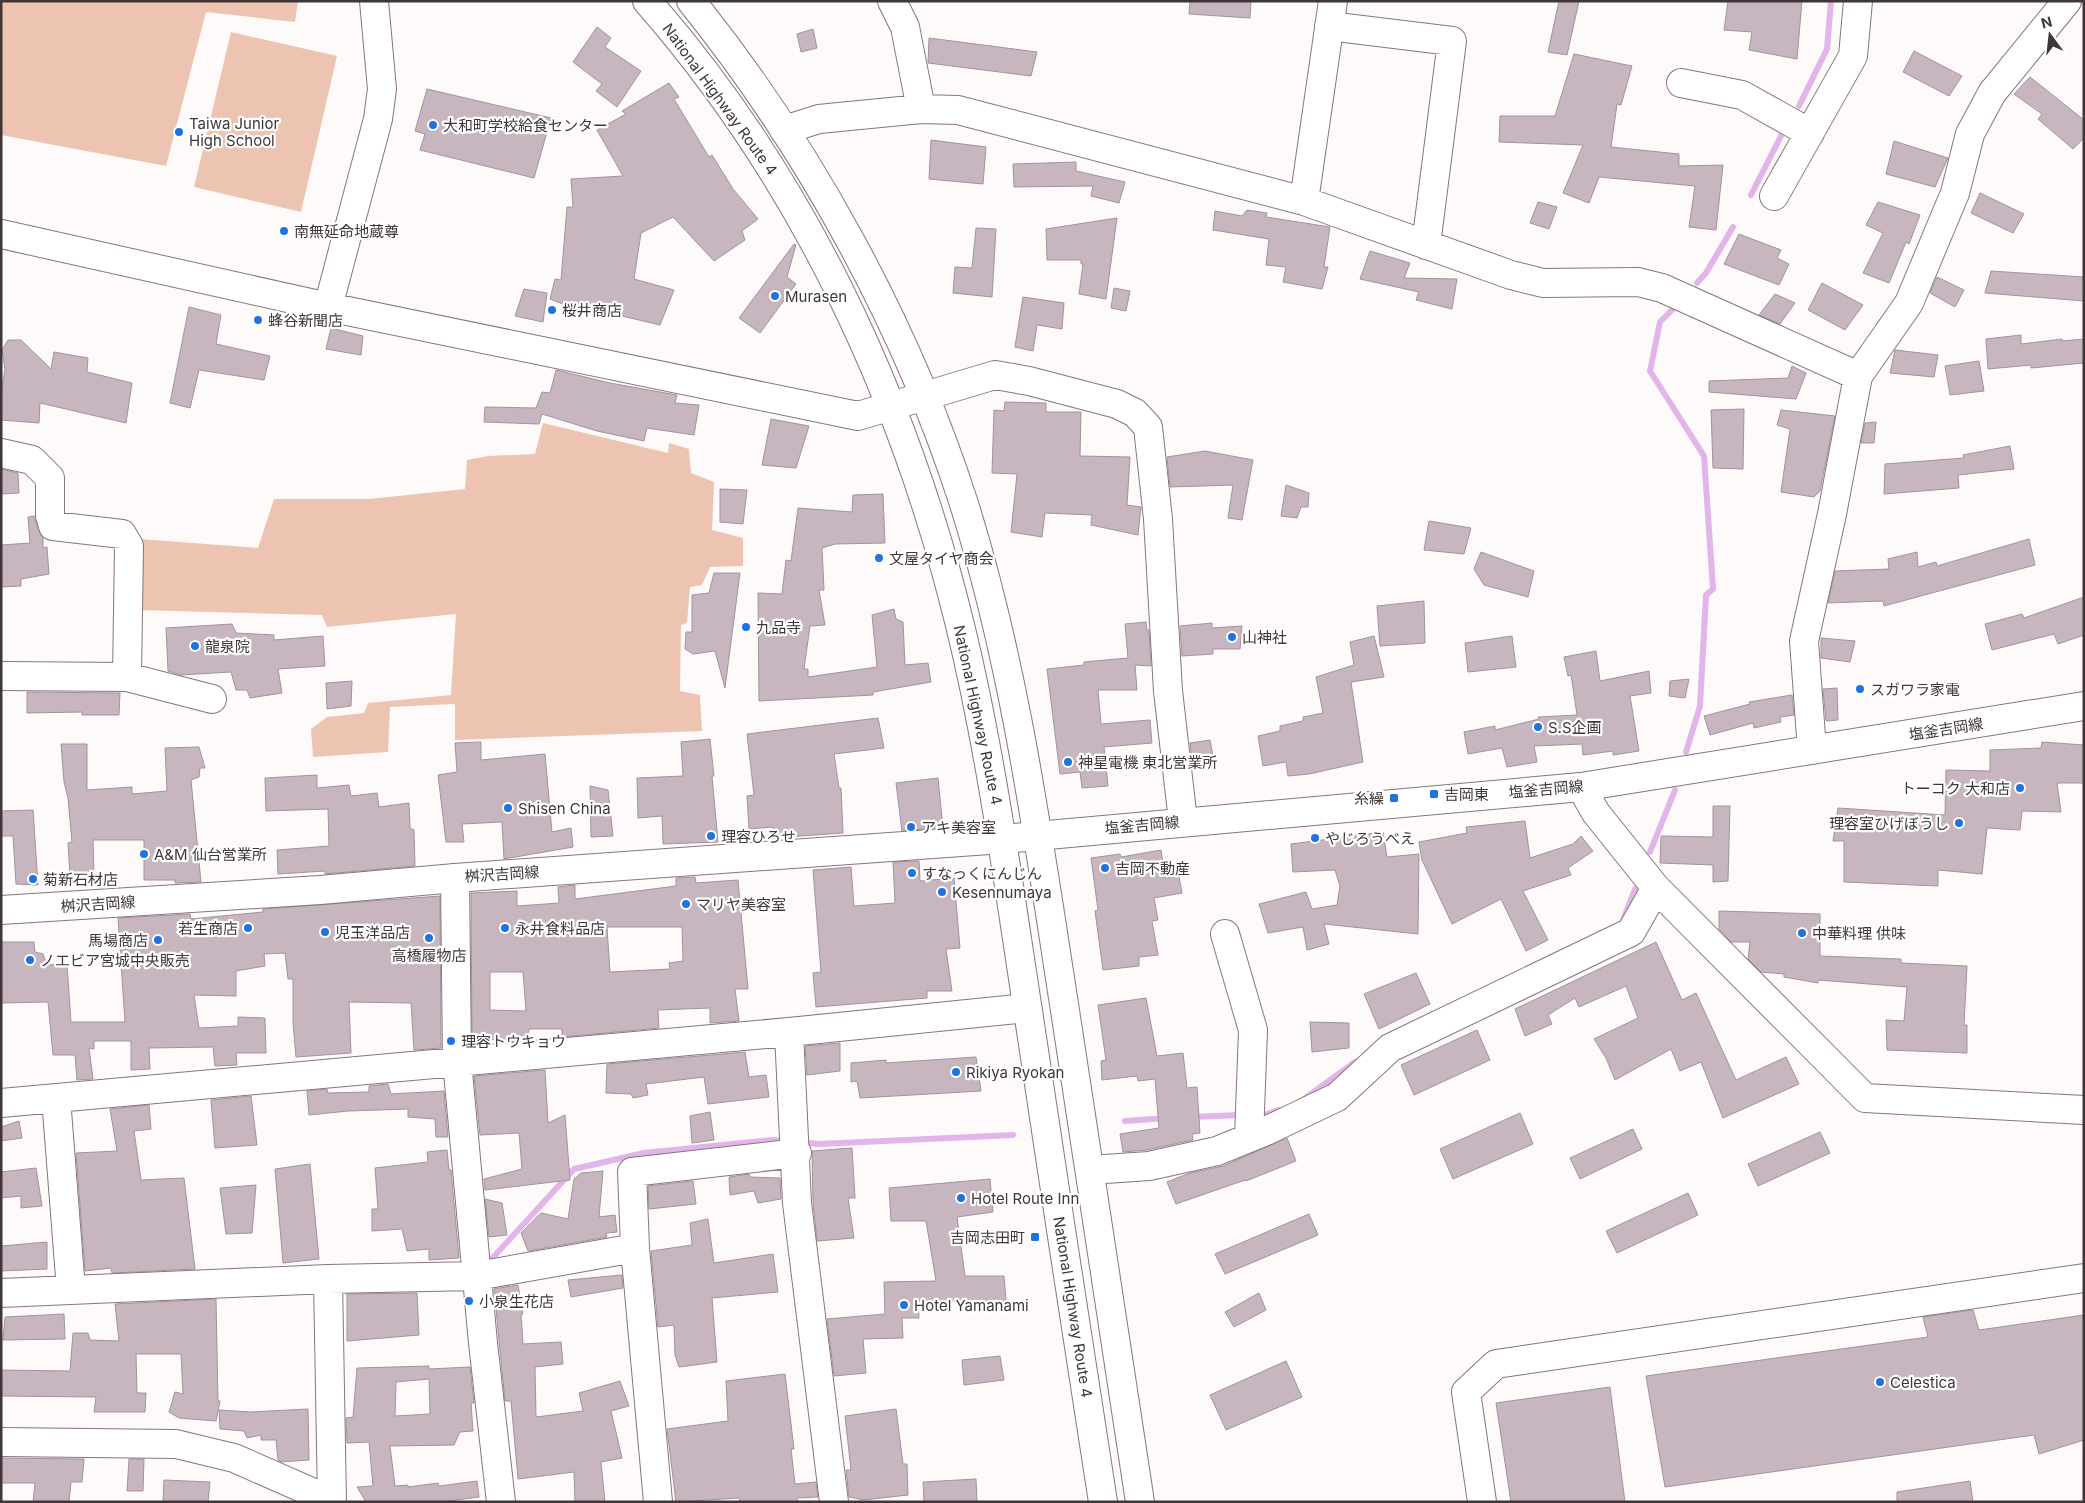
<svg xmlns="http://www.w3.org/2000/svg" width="2085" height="1503" font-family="Inter,'Noto Sans JP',sans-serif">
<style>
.green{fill:#edc4b1}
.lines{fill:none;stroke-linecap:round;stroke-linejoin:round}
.stream{stroke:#e1b5e9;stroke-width:6}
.building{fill:#c7b5bf;stroke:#a3929c;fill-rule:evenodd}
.minor-casing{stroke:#887579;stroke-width:30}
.major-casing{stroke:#887579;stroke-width:30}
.highway-casing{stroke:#887579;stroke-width:30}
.minor{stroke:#fff;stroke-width:28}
.major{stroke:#fff;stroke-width:28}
.highway{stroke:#fff;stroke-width:28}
.poi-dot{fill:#2073de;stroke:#fff;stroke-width:2}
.labels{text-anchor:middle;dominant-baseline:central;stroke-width:4.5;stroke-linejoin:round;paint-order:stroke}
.street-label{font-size:15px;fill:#3f3638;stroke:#fff}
.poi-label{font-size:15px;fill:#3f3638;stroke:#fff;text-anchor:start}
</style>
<rect width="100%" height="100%" fill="#fefafa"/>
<path class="green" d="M1,1H298L295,22L206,12L166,166L1,135Z
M231,32L337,56L301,212L194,187Z
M543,423L668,453L669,443L689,449L691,473L714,482L712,530L743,538V566L710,567L702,585L690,587L687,623L681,625L680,691L700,695L702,731L455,740V704L390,707L388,752L313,757L311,729L327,717L364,713L368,703L451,695L456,614L327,627L322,615L137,610L139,539L258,548L274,499H369L465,489L467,460L488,456L535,454Z"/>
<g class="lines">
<path class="stream" d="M1799,106L1827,49L1831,1
M1751,195L1783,132
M1697,283L1706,273L1733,227
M1673,309L1660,322L1650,371L1704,456L1713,589L1706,595L1700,706L1686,752
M1650,852L1675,790
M1622,923L1635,889
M1304,1099L1355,1062
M1267,1114L1279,1110
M1191,1117L1240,1115
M1125,1121L1166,1118
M800,1142L819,1144L1013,1135
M487,1264L574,1169L644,1153L772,1140L787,1141"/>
</g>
<path class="building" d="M1190,1H1251L1250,18L1189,14Z
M1559,1H1579L1567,55L1548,52Z
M1728,1H1802L1797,59L1749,50L1752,32L1724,30Z
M597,27L611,38L605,47L641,71L617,107L596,91L602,84L573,62Z
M813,29L817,48L801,52L797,34Z
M929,38L1037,52L1031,76L928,63Z
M1914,51L1962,76L1949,96L1903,72Z
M1574,54L1632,66L1621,105L1617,104L1611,147L1679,154V166L1723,165L1716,230L1689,227L1695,186L1599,177L1589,203L1563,193L1583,145L1499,142L1500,116H1555Z
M2030,77L2084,120V138L2073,149L2038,119L2042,114L2014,94Z
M669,83L679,97L674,99L709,157L712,155L733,189L758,219L742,231L745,240L714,261L673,217L641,233L634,279L674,290L660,325L622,316L623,313L573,308L550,299L555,279L561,280L567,207H573L571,179L623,176L597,130L626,114L622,111Z
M427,89L551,118L534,178L420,150L425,134L415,131Z
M931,140L986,147L983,184L929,179Z
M1894,141L1948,158L1935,187L1886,174Z
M1076,162V171L1125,182L1119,203L1091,196L1093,186L1014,187L1013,164Z
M1980,193L2024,214L2013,233L1971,213Z
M1538,202L1557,207L1549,229L1530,223Z
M1878,202L1920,215L1909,244L1906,242L1889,283L1863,273L1883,233L1866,225Z
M1247,210L1267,213L1266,217L1330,227L1324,267H1328L1322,289L1283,282L1286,267L1266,265L1269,239L1213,230L1215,211L1242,216Z
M1117,218L1106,299L1079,294L1083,264H1081V260H1047L1046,229Z
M976,228L996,229L992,297L953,293L955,267L972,268Z
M1739,234L1781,250L1777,258L1789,264L1779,285L1724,264Z
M794,244L796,245L787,277L796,284L760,333L739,318Z
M1370,251L1410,263L1404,278L1457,279L1452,309L1416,300L1419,292L1360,279Z
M1991,271L2084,277V301L1985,293Z
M1937,277L1964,290L1955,307L1930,293Z
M1822,283L1863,305L1845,330L1808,310Z
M1114,288L1130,291L1126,311L1111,308Z
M524,289L547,293L543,322L515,316Z
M1775,294L1795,303L1780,324L1759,315Z
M1023,297L1064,303L1062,329L1037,325L1033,351L1015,347Z
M189,307L221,315L216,344L270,356L264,380L199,370L190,408L170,403Z
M331,328L363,336L361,355L326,349Z
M2021,335V344L2062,339V341L2084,339V363L2031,368V365L1988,369L1986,339Z
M8,340H21L51,369L54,352L88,358L87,372L132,383L126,423L40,403L39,423L1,420V393L5,369L2,350Z
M1895,350L1938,355L1934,377L1890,373Z
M1979,361L1984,391L1950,395L1945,366Z
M1792,366L1806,373L1796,399L1709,392V381L1788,378Z
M556,370L610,383L677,395L675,403L699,405L694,435L647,428L644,441L597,431L542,414L539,424L484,422L485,407L536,408L542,392L550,393Z
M1005,402L1046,403V412H1081L1080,456L1130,457L1127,505L1141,507L1138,535L1091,525L1092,515L1045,513L1042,537L1011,532L1017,474L992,473L994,410L1004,411Z
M1744,409L1743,469L1713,468L1711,410Z
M1781,410L1835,416L1820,491L1814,497L1781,492L1790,429L1777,425Z
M771,419L809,426L796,468L762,465Z
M1876,422L1874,443H1861L1865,423Z
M2010,446L2014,469L1958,475L1959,488L1884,494L1885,464L1964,458L1963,455Z
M1205,451L1253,460L1242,520L1228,518L1233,485L1170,487L1167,457Z
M1,469L18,473L19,493L1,494Z
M1286,485L1309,493L1308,507H1301L1297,518L1281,516Z
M720,489L747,490L743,524L720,522Z
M883,494L885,543L835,544L822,548L824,590H819L825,625L810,626L804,669H808V677L877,667L872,615L894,609L896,619L903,622L905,665L928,663L931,682L873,692V695L759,701L758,593L782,594L786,560L791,561L798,508L852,512L853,495Z
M34,516L38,530L43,538V548L47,547L49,574L21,579V586L1,587V545L30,543L28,517Z
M1429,521L1471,528L1464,554L1424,550Z
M2029,539L2035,565L1884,606L1883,601L1828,603L1835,571L1889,569L1888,559L1917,552L1918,567L1936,562L1937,566Z
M1481,552L1534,571L1528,597L1484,585L1474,569Z
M714,573H740L725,688L715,651L693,654L685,649L686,632H692V595L709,593Z
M2084,597V635L2058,644L2054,634L1992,650L1985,624L2022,614L2024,618Z
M1424,601L1425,643L1380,646L1377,606Z
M1146,622L1147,630H1149L1151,666L1135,665L1137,690H1098L1101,724L1150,720L1152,743L1104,747L1108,786L1082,788L1080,772L1060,774L1047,669L1084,665V662L1128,658L1125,624Z
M1212,623V628L1242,626L1240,649H1213V654L1182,656L1180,626Z
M232,624L236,633L274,635V640L323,636L325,666L278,669L282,693L250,698L247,690H236L231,672L181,675L168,671L166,628Z
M1374,636L1384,677L1351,682L1363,762L1309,774L1288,776L1286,762L1263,766L1258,736L1280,731V726L1303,721V717L1323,713L1316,677L1354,665L1350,642Z
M1512,636L1516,667L1468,672L1465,643Z
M1821,638L1855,641L1850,662L1821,658Z
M1596,651L1600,681L1649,671L1651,693L1630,696L1639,751L1613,755V751L1583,755L1582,744L1534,746L1537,762L1507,767L1502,748L1468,754L1464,732L1495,726V730L1539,719L1538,717L1577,715L1571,675L1568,676L1564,657Z
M1689,679L1685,698L1669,696L1670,681Z
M352,681L351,706L327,709L326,683Z
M1837,688L1838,720L1826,721L1823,689Z
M27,692L120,693L119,715H82V712L27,713Z
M1792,695L1794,715L1780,717L1781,722L1754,728L1753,723L1710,735L1704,716L1750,704L1749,702Z
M878,718L884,748L834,754L839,788H841L843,833L773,838V827L749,829L747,796L754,795L747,734Z
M710,739L714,776H712L718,842L663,844L662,816L638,818L637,778L683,776L681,742Z
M1210,740L1215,766L1193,768L1190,743Z
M481,742V760L545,754L552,832L571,828L573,847L504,859L502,822L462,824L464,842H446L438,775L457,772L455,743Z
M2042,742L2084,745V783H2057L2061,812L2022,811L2020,830L1987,828L1982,874L1938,870V886L1844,882V841H1833L1838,808L1945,815L1946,770L1990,771V750L2041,748Z
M61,744H87V790L132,787V794L167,791L165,748L199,747L205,768H200L199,777L191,780L201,882L175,883V880H144V840H93L94,876L70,875L68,843L72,842L68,798L64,782Z
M317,775V788L349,785L351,796L377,793L379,807L409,803L410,828L414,830L415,866L325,874V871L278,874L277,850L329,846L328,809L266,811L265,778Z
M938,778L943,828L902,831L896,783Z
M590,786L608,790L613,836L591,837Z
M1713,806H1730L1728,881L1713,882V865L1660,863L1661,836L1713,837Z
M33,810L38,885L16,884L13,836H1V811Z
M1525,821L1530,858L1573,844L1581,836L1593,851L1568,868L1571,875L1523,891L1548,940L1526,951L1501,899L1452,924L1422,860L1419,842L1467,833L1466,827Z
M1383,832L1387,857L1419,854L1418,934L1324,924L1329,944L1307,950L1303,927L1268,933L1259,904L1306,892L1312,909L1337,905L1340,886L1335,870L1293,872L1291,844Z
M1161,850L1165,878L1179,876L1182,893L1154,898L1158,920L1152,921L1158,955L1139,957V966L1103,970L1095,911L1098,910L1091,858L1120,854L1121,857Z
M919,861L920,881L954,878L960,948L946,949L952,991H927V998L816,1007L813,973L821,972L813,870L851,867L854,906L895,903L893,862Z
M695,877L696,883L738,880L748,989H735L739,1021L710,1023V1008L658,1010L659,1028L562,1037V1029H529L528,1040L503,1042V1040L472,1039L471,893L517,891V906L559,903L558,887L575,885V899L676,886V878ZM607,927H682L683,961L669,963L670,969L610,972ZM490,972H523L526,1011L490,1010Z
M440,896L441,1048L414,1050L411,1003L349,1002L351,1053L296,1057L293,1023V979H288L285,953L264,954L265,966L236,971V996L194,995L199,1028L238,1026V1017L265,1018L266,1053H236L237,1065L215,1066L213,1047L149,1048L150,1069L131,1070V1041H94V1049L89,1048L93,1079L77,1080L75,1055H53L48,1002L1,1003V942H34L35,952L43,954L47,965L67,964L71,1022H125L118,918L190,914L191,919L263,912V909Z
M1719,911L1820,914V956L1901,959V963L1967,966L1964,1025H1967V1053L1887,1050L1886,1020L1904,1021L1907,987L1818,980V983L1784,977V974L1761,972L1748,959L1750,942H1731L1719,929Z
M1656,942L1682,1000L1696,993L1736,1080L1786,1057L1799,1084L1723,1118L1701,1062L1680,1071L1671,1049L1615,1080L1606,1058L1594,1039L1638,1018L1626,986L1579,1007L1575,998L1548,1015L1552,1024L1525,1036L1515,1009Z
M1416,973L1430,1004L1379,1029L1364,994Z
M1146,998L1157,1056L1183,1053L1187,1088L1197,1087L1200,1133L1192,1134L1193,1140L1147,1150L1123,1152L1120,1134L1159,1128L1155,1079L1138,1081L1137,1076L1102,1080L1101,1061L1106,1060L1098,1005Z
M1310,1022L1349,1023V1048L1312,1052Z
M1477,1030L1490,1060L1414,1095L1401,1065Z
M840,1043V1071L807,1075L805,1046Z
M745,1052L749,1077L766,1075L769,1097L708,1104L704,1077L646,1084L648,1095L633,1098L631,1094L606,1093L607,1064Z
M976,1057L981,1091L860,1098L857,1081L851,1082V1063L886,1060V1063Z
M545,1070L548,1123L565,1115L570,1180L485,1190L484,1179L522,1169L519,1133L480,1135L474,1076Z
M388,1084L391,1094L444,1091L448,1137H436L435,1119L408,1117V1109L348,1111L309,1115L307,1091L327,1089L328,1093L369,1092V1086Z
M251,1096L257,1145L215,1148L211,1100Z
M149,1105L151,1129L134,1131L141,1180L184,1178L195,1269L112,1273L111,1268L85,1271L76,1153L117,1151L110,1109Z
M710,1112L714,1140L692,1143L690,1116Z
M1520,1113L1533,1144L1453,1179L1440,1149Z
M19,1121L22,1138L1,1141V1127Z
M1633,1129L1642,1149L1580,1179L1570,1158Z
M1820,1132L1830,1153L1758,1186L1748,1164Z
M1287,1138L1296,1161L1246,1181L1245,1180L1176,1204L1167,1182L1190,1173L1223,1166Z
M852,1148L855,1198H848L854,1238L817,1241L813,1202L812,1151Z
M447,1150L449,1170H451L459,1258L429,1260V1249L407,1251L402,1229L372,1231V1209H378L375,1168L428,1162L427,1152Z
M310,1164L319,1259L283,1263L275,1169Z
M36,1168L42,1206L21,1208V1196L1,1198V1172Z
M603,1171L599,1217L615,1215L617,1232L606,1233L607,1237L528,1251L521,1233L541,1213L568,1219L574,1179L581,1173Z
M749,1174L750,1177L780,1178L781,1199L758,1203L754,1191L730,1195L729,1177Z
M990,1179L993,1212L957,1217L965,1276H1004L1006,1301H918L919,1318H902L903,1338L863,1339L866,1373L834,1376L827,1319L885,1314L884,1282L936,1281L926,1221H891L889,1188Z
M693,1181L696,1204L649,1209L648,1186Z
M256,1185L252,1233L226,1234L220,1188Z
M1688,1193L1698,1215L1617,1253L1606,1231Z
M485,1199L502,1203L507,1235L489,1237Z
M1309,1214L1318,1235L1225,1274L1215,1254Z
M708,1219L714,1263L773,1254L778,1292L712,1298L717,1362L679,1367L675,1355L674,1325L658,1327L651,1251L692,1245L690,1223Z
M47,1242V1269L1,1271V1246Z
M622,1275L623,1288L571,1297L568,1280Z
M518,1285L523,1314H521L523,1344L561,1342L563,1364L535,1367L536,1417L583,1411L579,1393L620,1381L629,1406L611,1411L622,1458L601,1462L605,1502H575L574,1472L518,1479L511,1401H505L494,1289Z
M417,1293L419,1335L347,1341V1294Z
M1259,1293L1266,1310L1234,1327L1225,1312Z
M216,1299L218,1401H220L216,1421L179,1418L169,1412L175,1392L183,1394L181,1354H136L137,1393H146L145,1412H94L96,1397L1,1396V1370L70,1371L73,1333H88L90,1340L119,1341L115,1304Z
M1973,1310L1979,1330L2084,1315V1440L2039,1454L2034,1435L1665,1487L1646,1376L1928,1337L1923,1317Z
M64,1314L65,1339L3,1340L5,1317Z
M1000,1356L1004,1380L964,1385L962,1360Z
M1286,1361L1302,1397L1226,1430L1210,1395Z
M429,1366V1369L470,1367L474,1403H471L473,1431L460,1432L454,1445L390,1446L395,1486L408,1485V1487L438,1483L439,1486L477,1481L479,1497L441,1502H366L357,1487L373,1486L369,1442L347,1443L346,1418L353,1417L357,1368ZM429,1379L430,1414L395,1416L396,1382Z
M785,1374L794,1449H791L795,1484L816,1482L818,1497L797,1498L798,1502H740L739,1498L676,1502L667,1429L728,1421L726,1381Z
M1610,1387L1625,1502H1511L1496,1403Z
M308,1409L309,1460L281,1462L278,1460L276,1440H261V1435L247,1438L244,1431L220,1429L219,1410L250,1412Z
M896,1409L903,1464H907L908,1495L864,1500L849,1497L846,1470H851L845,1416Z
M1,1458L84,1459L82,1482H71L69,1502H33L35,1483H1Z
M129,1459H144L143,1491H127Z
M976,1479L977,1502H924L923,1482Z
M164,1480L210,1482L208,1502H163Z
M1970,1481L1973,1502H1897V1492Z"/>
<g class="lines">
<defs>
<path id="minor" d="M892,1L905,27L921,109
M1329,26L1452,41L1426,245
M1681,83L1742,95L1810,133
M784,130L819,119L921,109L958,110L1304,201L1511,275L1543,283L1638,282L1662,288L1858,376
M1774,196L1853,56L1858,1
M1304,201L1333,1
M1,234L328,307L858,416L995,375L1029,381L1117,404L1135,413L1148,427L1158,519L1168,691L1183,821
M328,307L378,119L382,89L374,1
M1,453L32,460L50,478V516L53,526L122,534L129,546L127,677
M1,676L127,677L212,699
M1812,750L1804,641L1832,514L1858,376L1909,303L1955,193L1970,134L1992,93L2067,1
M1581,787L1596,813L1656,888L1865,1098L2084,1110
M455,878L457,1061L483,1343L501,1502
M1225,934L1253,1030L1249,1138
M789,1032L797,1203L834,1502
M56,1098L71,1290
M1,1103L789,1032L1027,1008
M1090,1170L1149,1166L1217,1151L1266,1131L1337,1097L1390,1048L1631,932L1656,888
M328,1279L332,1502
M1,1293L328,1279L477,1276L635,1248
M1,1442L176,1444L234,1458L332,1501
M658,1502L635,1248L632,1172L797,1153
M1482,1502L1466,1392L1496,1364L2084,1278"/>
<path id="major" d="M1,910L320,890L455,878L1003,839L1581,787L2084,706"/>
<path id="highway" d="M647,1C803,179 904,396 960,625C991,752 1008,882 1028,1011C1052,1175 1078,1338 1103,1502
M691,1C808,146 907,326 964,504C1015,666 1038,837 1064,1004C1090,1170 1116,1336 1140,1502"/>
</defs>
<use href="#minor" class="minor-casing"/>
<use href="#major" class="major-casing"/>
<use href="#highway" class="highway-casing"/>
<use href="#minor" class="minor"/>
<use href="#major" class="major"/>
<use href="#highway" class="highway"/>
</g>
<g class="poi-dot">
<circle cx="433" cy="125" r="5"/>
<circle cx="179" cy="132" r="5"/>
<circle cx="284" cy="231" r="5"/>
<circle cx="775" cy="296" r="5"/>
<circle cx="552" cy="310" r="5"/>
<circle cx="258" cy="320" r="5"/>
<circle cx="879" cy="558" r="5"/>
<circle cx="746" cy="627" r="5"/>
<circle cx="1232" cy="637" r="5"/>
<circle cx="195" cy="646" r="5"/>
<circle cx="1860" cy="689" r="5"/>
<circle cx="1538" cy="727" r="5"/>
<circle cx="1068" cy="762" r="5"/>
<circle cx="2020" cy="788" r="5"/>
<rect x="1429" y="789" width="10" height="10" rx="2.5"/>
<rect x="1389" y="793" width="10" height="10" rx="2.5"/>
<circle cx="508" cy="808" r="5"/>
<circle cx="1959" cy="823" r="5"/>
<circle cx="911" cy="827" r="5"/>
<circle cx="711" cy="836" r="5"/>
<circle cx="1315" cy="838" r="5"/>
<circle cx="144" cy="854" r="5"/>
<circle cx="1105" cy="868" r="5"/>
<circle cx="912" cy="873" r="5"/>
<circle cx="33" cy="879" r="5"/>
<circle cx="942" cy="892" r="5"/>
<circle cx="686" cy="904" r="5"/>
<circle cx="248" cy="928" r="5"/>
<circle cx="505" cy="928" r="5"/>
<circle cx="325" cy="932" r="5"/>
<circle cx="1802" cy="933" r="5"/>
<circle cx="429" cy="938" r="5"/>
<circle cx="158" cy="940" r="5"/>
<circle cx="30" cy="960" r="5"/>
<circle cx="451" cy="1041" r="5"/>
<circle cx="956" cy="1072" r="5"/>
<circle cx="961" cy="1198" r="5"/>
<rect x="1030" y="1232" width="10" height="10" rx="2.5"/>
<circle cx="469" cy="1301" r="5"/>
<circle cx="904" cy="1305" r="5"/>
<circle cx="1880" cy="1382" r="5"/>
</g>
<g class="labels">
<g class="street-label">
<text transform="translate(720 99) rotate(54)">National Highway Route 4</text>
<text transform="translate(978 715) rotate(78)">National Highway Route 4</text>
<text transform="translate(1946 729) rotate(-9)">塩釜吉岡線</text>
<text transform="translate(1546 789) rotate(-5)">塩釜吉岡線</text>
<text transform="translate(1142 825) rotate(-5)">塩釜吉岡線</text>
<text transform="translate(502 874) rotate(-4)">桝沢吉岡線</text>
<text transform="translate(98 904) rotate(-4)">桝沢吉岡線</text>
<text transform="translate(1073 1307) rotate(81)">National Highway Route 4</text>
</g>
<g class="poi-label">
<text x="189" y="123">Taiwa Junior<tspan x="189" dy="17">High School</tspan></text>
<text x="443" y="125">大和町学校給食センター</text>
<text x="294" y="231">南無延命地蔵尊</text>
<text x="785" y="296">Murasen</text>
<text x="562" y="310">桜井商店</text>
<text x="268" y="320">蜂谷新聞店</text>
<text x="889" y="558">文屋タイヤ商会</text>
<text x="756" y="627">九品寺</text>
<text x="1242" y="637">山神社</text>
<text x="205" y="646">龍泉院</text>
<text x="1870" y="689">スガワラ家電</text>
<text x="1548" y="727">S.S企画</text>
<text x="1078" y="762">神星電機 東北営業所</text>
<text x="2010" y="788" text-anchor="end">トーコク 大和店</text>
<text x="1444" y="794">吉岡東</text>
<text x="1384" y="798" text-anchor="end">糸繰</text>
<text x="518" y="808">Shisen China</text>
<text x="1949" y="823" text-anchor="end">理容室ひげぼうし</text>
<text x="921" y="827">アキ美容室</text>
<text x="721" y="836">理容ひろせ</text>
<text x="1325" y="838">やじろうべえ</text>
<text x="154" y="854">A&amp;M 仙台営業所</text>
<text x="1115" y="868">吉岡不動産</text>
<text x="922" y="873">すなっくにんじん</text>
<text x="43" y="879">菊新石材店</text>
<text x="952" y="892">Kesennumaya</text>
<text x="696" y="904">マリヤ美容室</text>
<text x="238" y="928" text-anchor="end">若生商店</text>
<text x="515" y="928">永井食料品店</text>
<text x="335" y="932">児玉洋品店</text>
<text x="1812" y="933">中華料理 供味</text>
<text x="148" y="940" text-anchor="end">馬場商店</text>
<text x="429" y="955" text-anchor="middle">高橋履物店</text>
<text x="40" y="960">ノエビア宮城中央販売</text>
<text x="461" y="1041">理容トウキョウ</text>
<text x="966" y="1072">Rikiya Ryokan</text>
<text x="971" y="1198">Hotel Route Inn</text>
<text x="1025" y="1237" text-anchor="end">吉岡志田町</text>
<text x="479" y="1301">小泉生花店</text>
<text x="914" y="1305">Hotel Yamanami</text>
<text x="1890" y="1382">Celestica</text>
</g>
</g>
<rect width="2085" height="1503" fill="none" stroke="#3f3638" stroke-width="5"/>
<g transform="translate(2050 35) rotate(345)" stroke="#ffffff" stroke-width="4" paint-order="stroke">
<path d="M0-4L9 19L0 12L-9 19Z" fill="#3f3638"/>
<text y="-8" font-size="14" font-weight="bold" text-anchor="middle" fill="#3f3638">N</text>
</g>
</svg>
